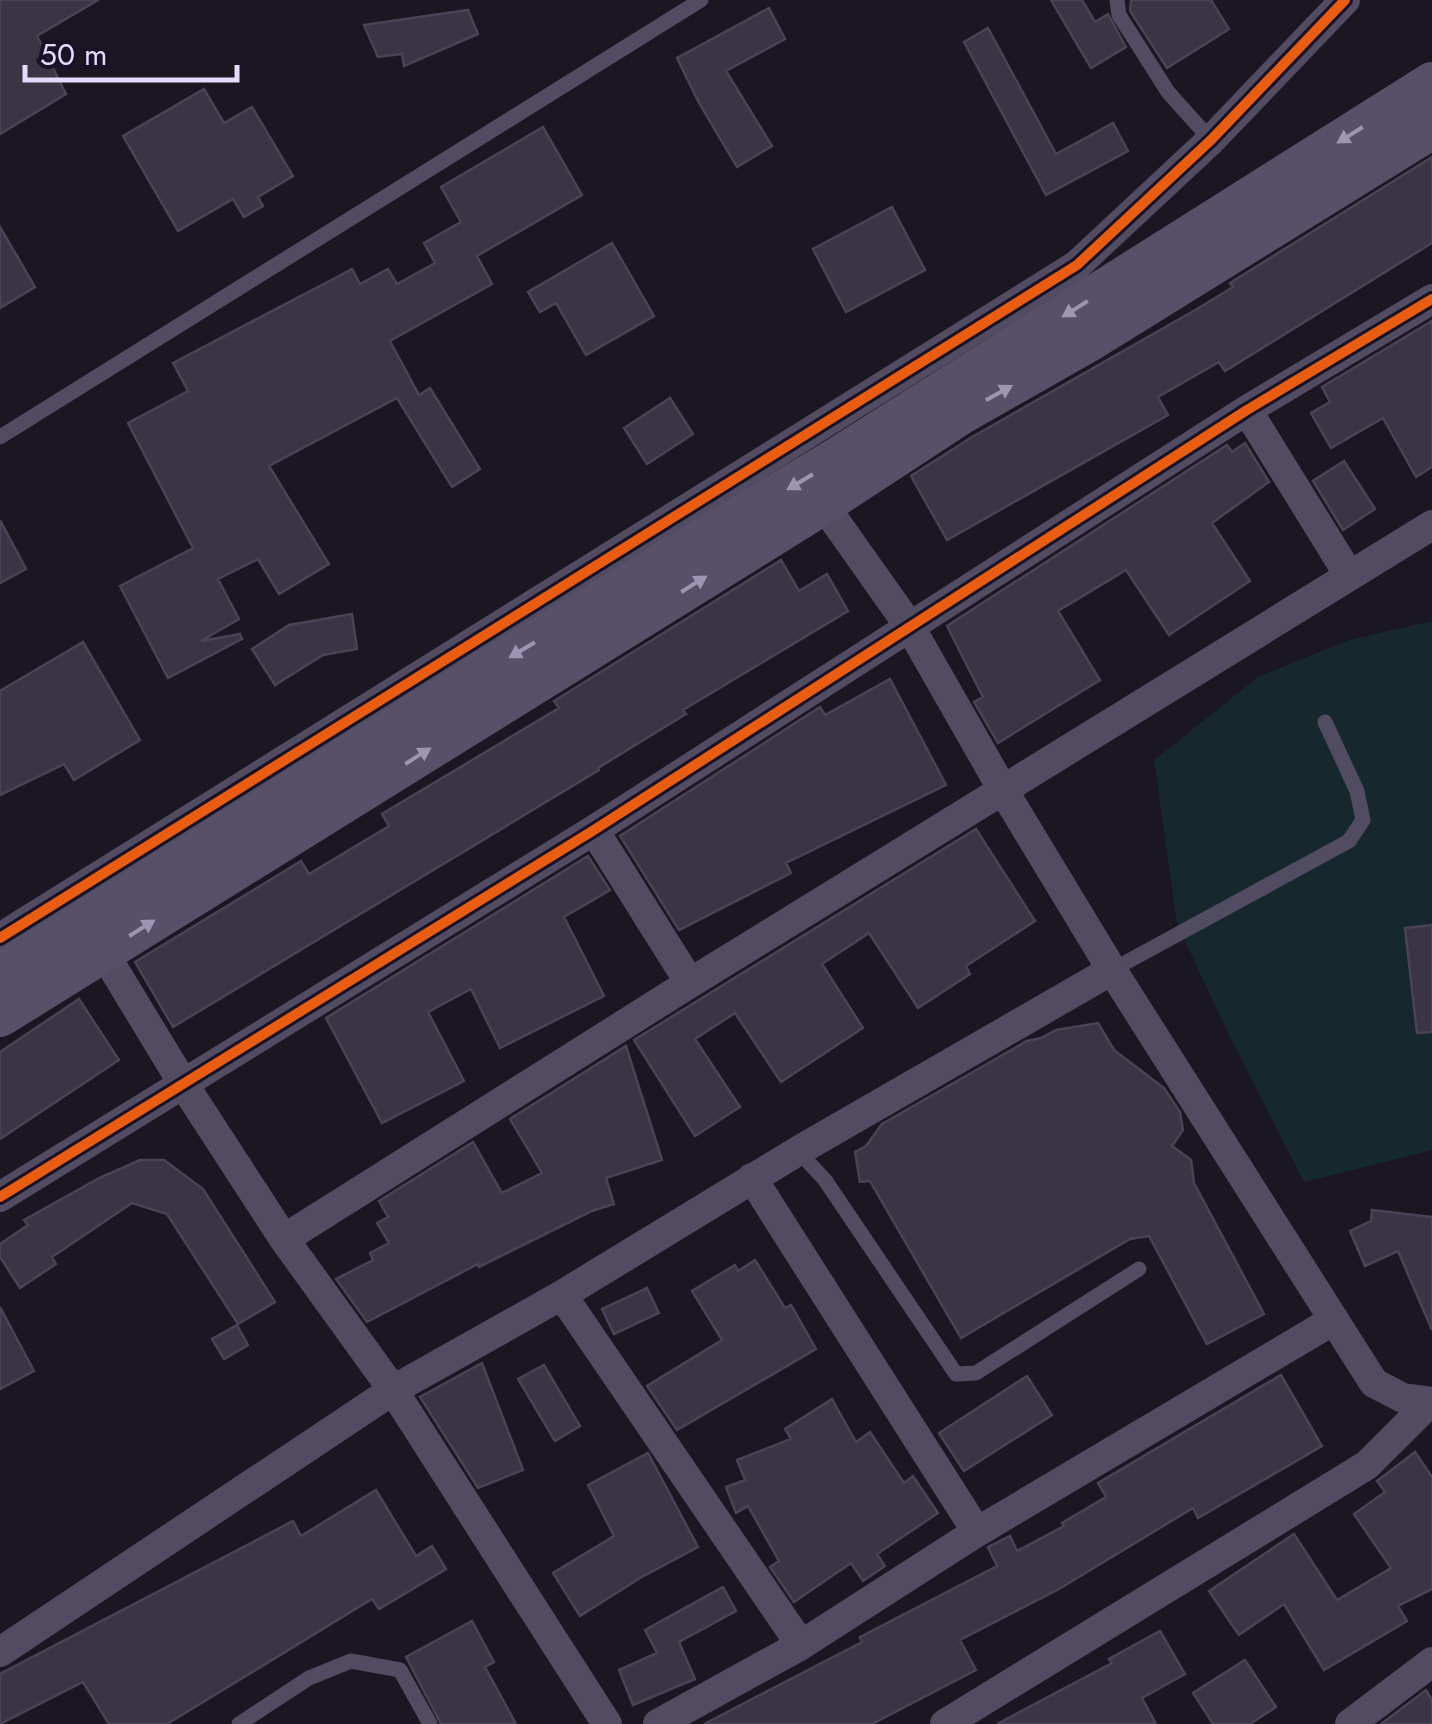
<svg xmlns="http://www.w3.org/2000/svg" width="1432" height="1724" font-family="Jost,sans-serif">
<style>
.green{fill:#16282e}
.building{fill:#3a3444;stroke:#494355;stroke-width:2.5}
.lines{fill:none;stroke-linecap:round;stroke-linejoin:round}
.lane{stroke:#514c61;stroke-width:15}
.street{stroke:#514c61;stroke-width:30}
.secondary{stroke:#565068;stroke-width:42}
.cycleway-casing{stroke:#191226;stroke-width:16}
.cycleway{stroke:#e95d12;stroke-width:10}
.oneway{fill:#9e95b2}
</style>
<rect width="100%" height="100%" fill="#1a1622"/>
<path class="green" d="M1432,621V1150L1304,1182L1229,1035L1177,924L1154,760L1258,677L1349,640Z"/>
<path class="building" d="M0,0H98L37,36L66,94L0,134Z
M1051,0H1082L1095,22L1108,14L1126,47L1091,68Z
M1131,0H1211L1229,29L1167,68L1130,11Z
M769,8L785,39L726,71L772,146L737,167L699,103L677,58Z
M468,10L478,34L404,66L402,54L378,57L364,25Z
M988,28L1056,154L1113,123L1128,151L1046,195L964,42Z
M204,89L224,123L252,107L293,176L258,197L263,206L244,217L233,199L178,231L123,136Z
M543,127L582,195L477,256L492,284L390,341L419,395L430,388L480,469L452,487L397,398L269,466L329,564L279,594L258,559L218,579L239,619L201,641L240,634L242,639L168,678L120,586L193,548L128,423L188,391L173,363L337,277L352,269L360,284L388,269L397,284L435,263L424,243L461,222L441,187Z
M1432,157V243L1225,371L1219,362L1158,397L1168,415L947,540L911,476L972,437L1197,309L1233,287L1230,283Z
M892,207L925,270L846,312L813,249Z
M0,227L35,287L0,308Z
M612,243L654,316L586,355L556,303L540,312L528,292Z
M1432,321V467L1416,477L1383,418L1331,448L1311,413L1330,402L1322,387Z
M670,398L693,434L647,464L624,428Z
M1245,443L1269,482L1212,523L1250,581L1169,635L1126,570L1058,611L1100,680L998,743L974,702L983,697L947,626L1227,445L1232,452Z
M1344,461L1375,509L1343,530L1313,481Z
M0,520L26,569L0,583Z
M781,560L799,591L827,574L848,611L683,710L686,714L598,768L599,770L173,1027L135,962L301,861L309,874L389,826L382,814L559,708L554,701Z
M352,614L357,649L323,655L275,685L252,649L289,625Z
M83,642L140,740L74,780L64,764L0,795V691Z
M890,679L946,785L786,863L791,873L679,930L620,836L820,707L825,715Z
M976,829L1035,921L966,966L970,974L918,1008L869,933L822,964L863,1028L781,1082L735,1013L695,1039L740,1107L695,1136L634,1040Z
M588,856L610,890L564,917L604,996L500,1048L471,989L428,1012L464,1081L382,1123L326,1018Z
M1432,925V1032L1417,1033L1405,928Z
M79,999L119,1060L0,1139V1052Z
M1098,1023L1114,1050L1164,1088L1180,1112L1183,1130L1172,1146L1191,1160L1194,1183L1264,1314L1207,1344L1149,1236L1130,1239L961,1338L870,1181L860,1182L855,1152L866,1146L882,1124L1027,1041L1041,1038L1056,1030Z
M626,1046L662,1160L606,1178L614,1204L592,1211L479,1267L478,1264L367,1322L336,1279L373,1260L370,1253L389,1243L377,1223L388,1217L379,1201L473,1142L502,1193L542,1173L510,1119Z
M140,1160H164L203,1189L275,1302L238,1324L167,1214L132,1203L52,1257L56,1264L20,1288L0,1257V1244L28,1225L24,1220L99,1178Z
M1372,1210L1432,1217V1330L1398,1251L1365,1266L1350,1231L1371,1221Z
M755,1260L785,1308L791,1305L816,1349L677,1430L647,1386L722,1340L692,1291L735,1265L738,1271Z
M647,1288L659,1313L614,1334L602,1309Z
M0,1307L34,1371L0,1389Z
M237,1325L248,1345L224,1359L212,1339Z
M482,1363L523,1470L478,1488L420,1397Z
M544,1365L580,1426L555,1441L518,1379Z
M1281,1375L1322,1446L1198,1518L1193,1508L1059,1589L960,1640L976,1670L872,1724H704L862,1642L860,1637L997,1566L988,1547L1010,1536L1017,1551L1064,1526L1062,1523L1106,1497L1098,1483Z
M1027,1376L1052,1415L964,1471L939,1433Z
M832,1399L856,1442L870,1432L904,1483L913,1476L938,1513L877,1554L885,1566L863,1581L851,1563L794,1602L770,1567L779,1561L748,1506L736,1513L726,1487L745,1480L737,1460L791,1439L785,1429Z
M1415,1452L1432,1477V1589L1398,1606L1407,1621L1324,1670L1284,1604L1239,1635L1209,1591L1294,1534L1337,1600L1391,1568L1354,1514L1385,1492L1377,1481Z
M648,1453L698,1547L640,1578L580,1616L553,1573L614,1536L588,1485Z
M376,1490L416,1556L432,1546L446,1569L379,1609L372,1599L167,1724H109L83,1682L0,1724V1674L293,1521L301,1536Z
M723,1587L736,1611L679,1642L695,1679L633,1705L619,1670L657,1653L645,1630Z
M472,1621L494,1662L485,1667L516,1724H441L406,1657Z
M1160,1631L1185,1674L1142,1698L1156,1724H997L1112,1663L1109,1659Z
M1245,1660L1276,1707L1250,1724H1213L1193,1693Z
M1426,1690L1432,1700V1724H1381Z"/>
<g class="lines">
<path class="lane" d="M1117,0L1119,15L1168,92L1211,140
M0,437L701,0
M1112,970L1349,841L1363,820L1357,791L1325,722
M798,1151L825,1180L956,1374L976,1373L1139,1269
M239,1724L309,1678L351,1661L400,1670L430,1724"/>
<path class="street" d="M1247,410L1349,575
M823,504L910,627L1003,790L1112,970L1374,1383L1403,1398L1432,1402
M594,830L690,983
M93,935L184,1085L284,1239L393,1390L607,1724
M0,938L1077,265L1211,140L1345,0
M752,1178L977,1532
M0,1197L594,830L1247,410L1432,299
M284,1239L690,983L1432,525
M562,1295L801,1645
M0,1652L393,1390L562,1295L798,1151L1112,970
M658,1724L801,1645L977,1532L1332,1321
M945,1724L1367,1465L1429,1403
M1350,1724L1432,1662"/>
<path class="secondary" d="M0,974L461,686L836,459L1432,83
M0,1016L823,504L962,413L1092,339L1432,128"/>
<defs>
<path id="cycleway" d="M0,938L1077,265L1211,140L1345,0
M0,1197L594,830L1247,410L1432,299"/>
</defs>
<use href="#cycleway" class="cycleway-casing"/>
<use href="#cycleway" class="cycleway"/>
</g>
<defs><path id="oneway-solid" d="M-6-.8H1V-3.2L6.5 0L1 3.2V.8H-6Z" transform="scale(2.5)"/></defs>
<g class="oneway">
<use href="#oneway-solid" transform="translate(1350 135) rotate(148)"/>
<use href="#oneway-solid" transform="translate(1075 309) rotate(148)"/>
<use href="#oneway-solid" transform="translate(999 393) rotate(-29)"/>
<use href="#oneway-solid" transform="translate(800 482) rotate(149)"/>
<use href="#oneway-solid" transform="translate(694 584) rotate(-32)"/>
<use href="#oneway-solid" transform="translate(522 650) rotate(149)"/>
<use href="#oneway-solid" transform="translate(418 756) rotate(-32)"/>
<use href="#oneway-solid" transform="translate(142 928) rotate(-32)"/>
</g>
<path d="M25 65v15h212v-15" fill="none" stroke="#e5dafc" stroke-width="5"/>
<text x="40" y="65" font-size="30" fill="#e5dafc" stroke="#191226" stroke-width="8" paint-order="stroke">50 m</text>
</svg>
